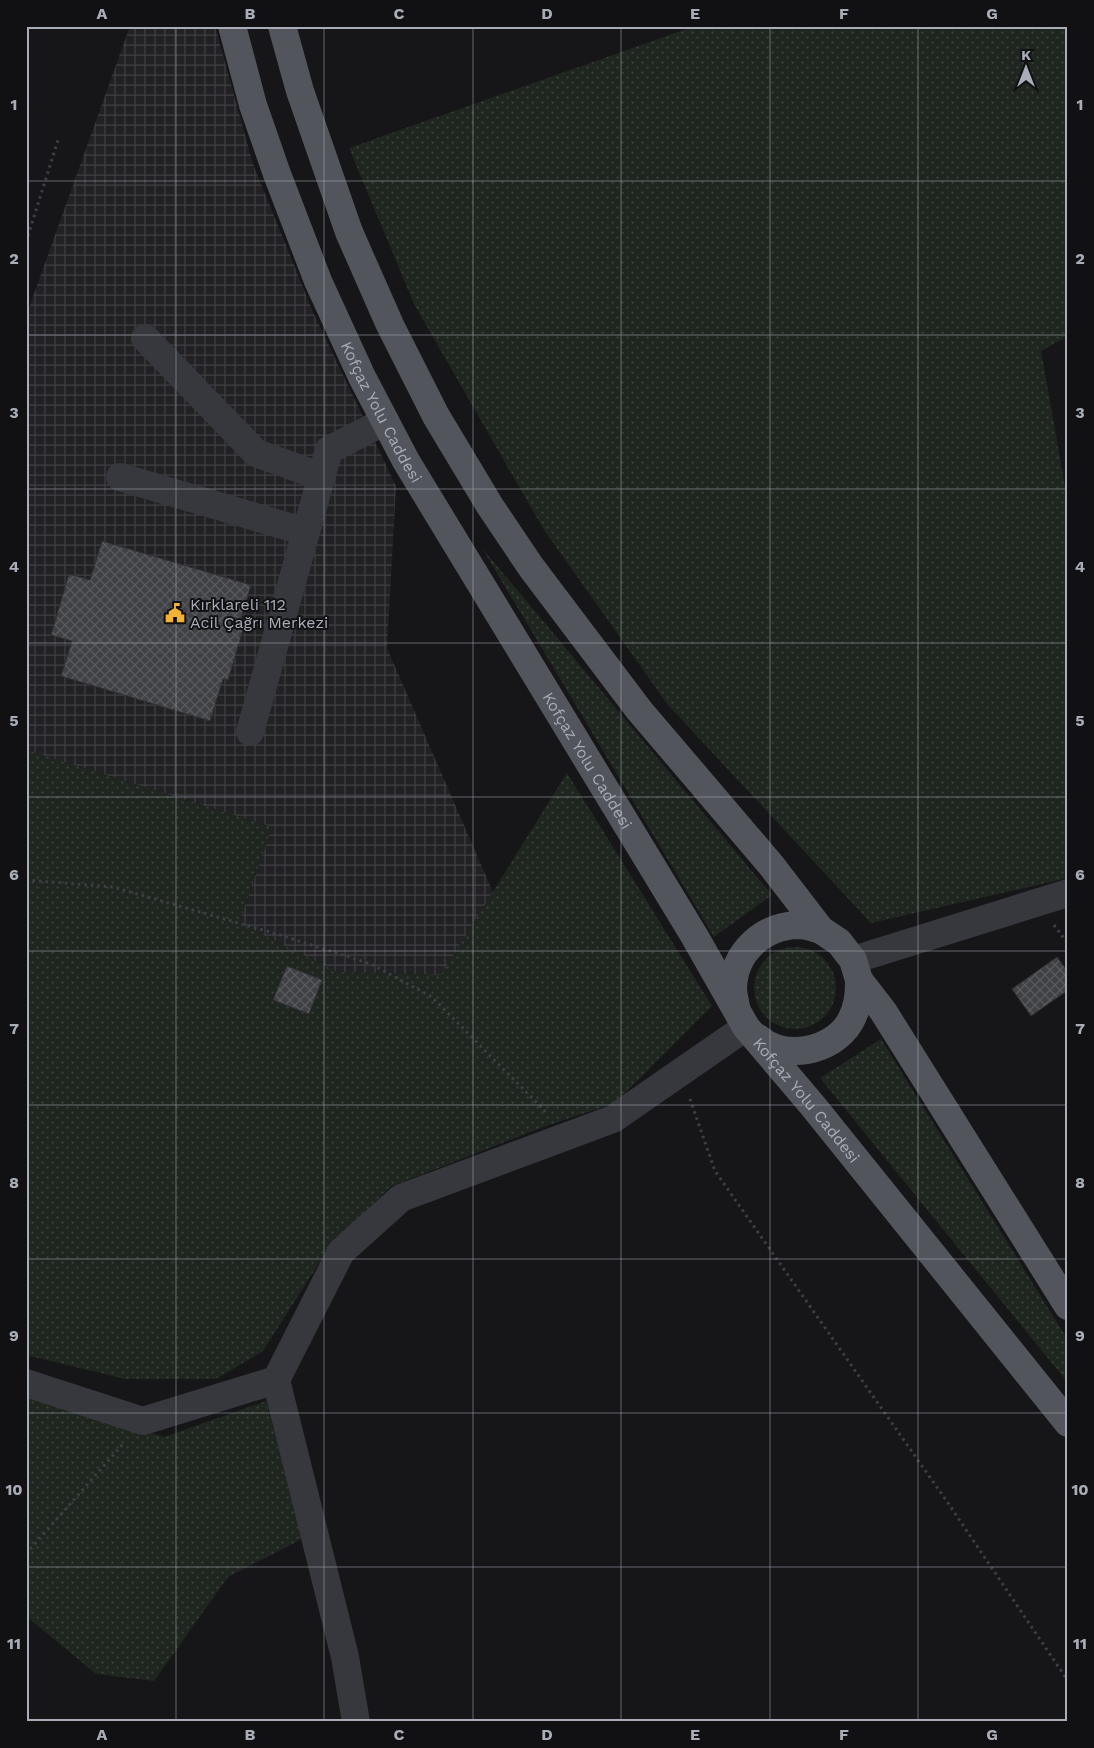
<svg xmlns="http://www.w3.org/2000/svg" width="1094" height="1748" font-family="'Work Sans',sans-serif">
<style>
.industrial{fill:url(#industrial-grid)}
.grass{fill:url(#grass-dots)}
.building{fill:url(#building-cross-hatch);stroke:#303034}
.lines{fill:none;stroke-linecap:round;stroke-linejoin:round}
.path{stroke:#3d3f44;stroke-width:3;stroke-dasharray:2.5 4;stroke-linecap:butt}
.minor{stroke:#37383d;stroke-width:28}
.major{stroke:#53555c;stroke-width:28}
.grid{fill:none;stroke:#a8adb8;stroke-width:1;stroke-opacity:0.55}
.labels{text-anchor:middle;dominant-baseline:central;stroke-width:4;stroke-linejoin:round;paint-order:stroke}
.street-label{font-size:16px;fill:#a8adb8;stroke:#111113}
.poi-label{font-size:16px;fill:#a8adb8;stroke:#111113;text-anchor:start}
.neatline{fill:none;stroke:#a8adb8;stroke-width:2}
.grid-label{font-size:16px;text-anchor:middle;font-weight:bold;fill:#a8adb8}
</style>
<defs>
<pattern id="industrial-grid" width="8" height="8" patternUnits="userSpaceOnUse" patternTransform="scale(1.25)"><rect width="8" height="8" fill="#222225"/><path d="M0 4h8M4 0v8" fill="none" stroke="#3f3f43"/></pattern>
<pattern id="grass-dots" width="8" height="8" patternUnits="userSpaceOnUse" patternTransform="scale(1.25)"><rect width="8" height="8" fill="#1e261f"/><path d="M2 2h.1M6 6h.1" fill="none" stroke="#3c433d" stroke-width="1.8" stroke-linecap="round"/></pattern>
<pattern id="building-cross-hatch" width="8" height="8" patternUnits="userSpaceOnUse" patternTransform="scale(1.25)"><rect width="8" height="8" fill="#404145"/><path d="M0 0l8 8M0 8l8-8" fill="none" stroke="#595a5e"/></pattern>
</defs>
<rect width="100%" height="100%" fill="#161618"/>
<path class="industrial" d="M130,26H215L253,164L313,312L396,486L387,648L493,892L441,975L337,972L239,923L272,827L26,750V316Z"/>
<path class="grass" d="M695,26H1068V336L1041,351L1068,503V878L871,923L668,705L544,530L414,304L349,148Z
M482,548L772,895L714,937Z
M26,750L272,827L239,923L337,972L441,975L567,773L712,1006L615,1103L543,1127L390,1187L328,1249L263,1351L216,1379H125L26,1355Z
M754 988a41 41 0 1 1 82 0a41 41 0 1 1-82 0Z
M881,1039L1068,1340V1383L820,1078Z
M26,1395L164,1437L266,1401L302,1539L228,1577L154,1681L96,1674L26,1616Z"/>
<path class="building" d="M102,541L251,585L239,625L244,626L228,680L223,679L210,721L61,676L72,641L51,635L69,574L90,580Z
M1057,957L1068,972V990L1031,1016L1012,989Z
M287,966L322,980L309,1014L273,1000Z"/>
<g class="lines">
<path class="path" d="M26,242L59,137
M26,880L113,887L280,935L371,964L432,997L548,1114
M1054,925L1068,944
M690,1099L715,1171L948,1503L1068,1681
M26,1554L123,1444"/>
<path class="minor" d="M145,338L256,453L322,477
M120,477L306,532
M250,732L329,450L385,421
M853,960L1068,893
M276,1380L345,1657L356,1722
M26,1383L143,1421L276,1380L341,1252L401,1198L613,1119L746,1027"/>
<g class="major">
<path id="s1" d="M232,26L253,105L277,174L318,281L362,377L406,461L695,937L746,1027L813,1106L1068,1423"/>
<path d="M282,26L300,91L349,232L390,325L436,416L490,506L531,567L639,710L771,865L821,930L839,942L853,960L859,980L883,1011L1068,1306"/>
<path d="M736,1007C735,1001 733,994 733,988C734,952 763,926 798,925C806,925 814,928 821,930"/>
<path d="M758,1038C785,1061 832,1052 850,1022C858,1008 859,995 859,980"/>
</g>
</g>
<path class="grid" d="M176,26V1722M324,26V1722M473,26V1722M621,26V1722M770,26V1722M918,26V1722M26,181H1068M26,335H1068M26,489H1068M26,643H1068M26,797H1068M26,951H1068M26,1105H1068M26,1259H1068M26,1413H1068M26,1567H1068"/>
<defs>
<symbol id="civic-bare" viewBox="-9 -9 18 18"><path d="M-.6-6.5H3V-4.5H.6V-3L4-1V1h2V6H-6V1h2V-1L-.6-3ZM-1.2 2.5V6h2.4V2.5Z" fill="#f2b134" stroke="#111113" stroke-width="2.5" paint-order="stroke"/></symbol>
</defs>
<g fill-rule="evenodd">
<use href="#civic-bare" x="161" y="599" width="28" height="28"/>
</g>
<g class="labels">
<g class="street-label">
<text stroke="none"><textPath href="#s1" startOffset="415">Kofçaz Yolu Caddesi</textPath></text>
<text stroke="none"><textPath href="#s1" startOffset="820">Kofçaz Yolu Caddesi</textPath></text>
<text stroke="none"><textPath href="#s1" startOffset="1225">Kofçaz Yolu Caddesi</textPath></text>
</g>
<g class="poi-label">
<text x="190" y="604">Kırklareli 112<tspan x="190" dy="18">Acil Çağrı Merkezi</tspan></text>
</g>
</g>
<rect width="1094" height="1748" fill="none" stroke="#111113" stroke-width="55"/>
<g transform="translate(1026 68)" stroke="#111113" stroke-width="4" paint-order="stroke">
<path d="M0-4L9 19L0 12L-9 19Z" fill="#a8adb8"/>
<text y="-8" font-size="14" font-weight="bold" text-anchor="middle" fill="#a8adb8">K</text>
</g>
<rect x="28" y="28" width="1038" height="1692" class="neatline"/>
<g class="grid-label">
<text x="102" y="19">A</text>
<text x="250" y="19">B</text>
<text x="399" y="19">C</text>
<text x="547" y="19">D</text>
<text x="695" y="19">E</text>
<text x="844" y="19">F</text>
<text x="992" y="19">G</text>
<text x="14" y="110">1</text>
<text x="1080" y="110">1</text>
<text x="14" y="264">2</text>
<text x="1080" y="264">2</text>
<text x="14" y="418">3</text>
<text x="1080" y="418">3</text>
<text x="14" y="572">4</text>
<text x="1080" y="572">4</text>
<text x="14" y="726">5</text>
<text x="1080" y="726">5</text>
<text x="14" y="880">6</text>
<text x="1080" y="880">6</text>
<text x="14" y="1034">7</text>
<text x="1080" y="1034">7</text>
<text x="14" y="1188">8</text>
<text x="1080" y="1188">8</text>
<text x="14" y="1341">9</text>
<text x="1080" y="1341">9</text>
<text x="14" y="1495">10</text>
<text x="1080" y="1495">10</text>
<text x="14" y="1649">11</text>
<text x="1080" y="1649">11</text>
<text x="102" y="1740">A</text>
<text x="250" y="1740">B</text>
<text x="399" y="1740">C</text>
<text x="547" y="1740">D</text>
<text x="695" y="1740">E</text>
<text x="844" y="1740">F</text>
<text x="992" y="1740">G</text>
</g>
</svg>
